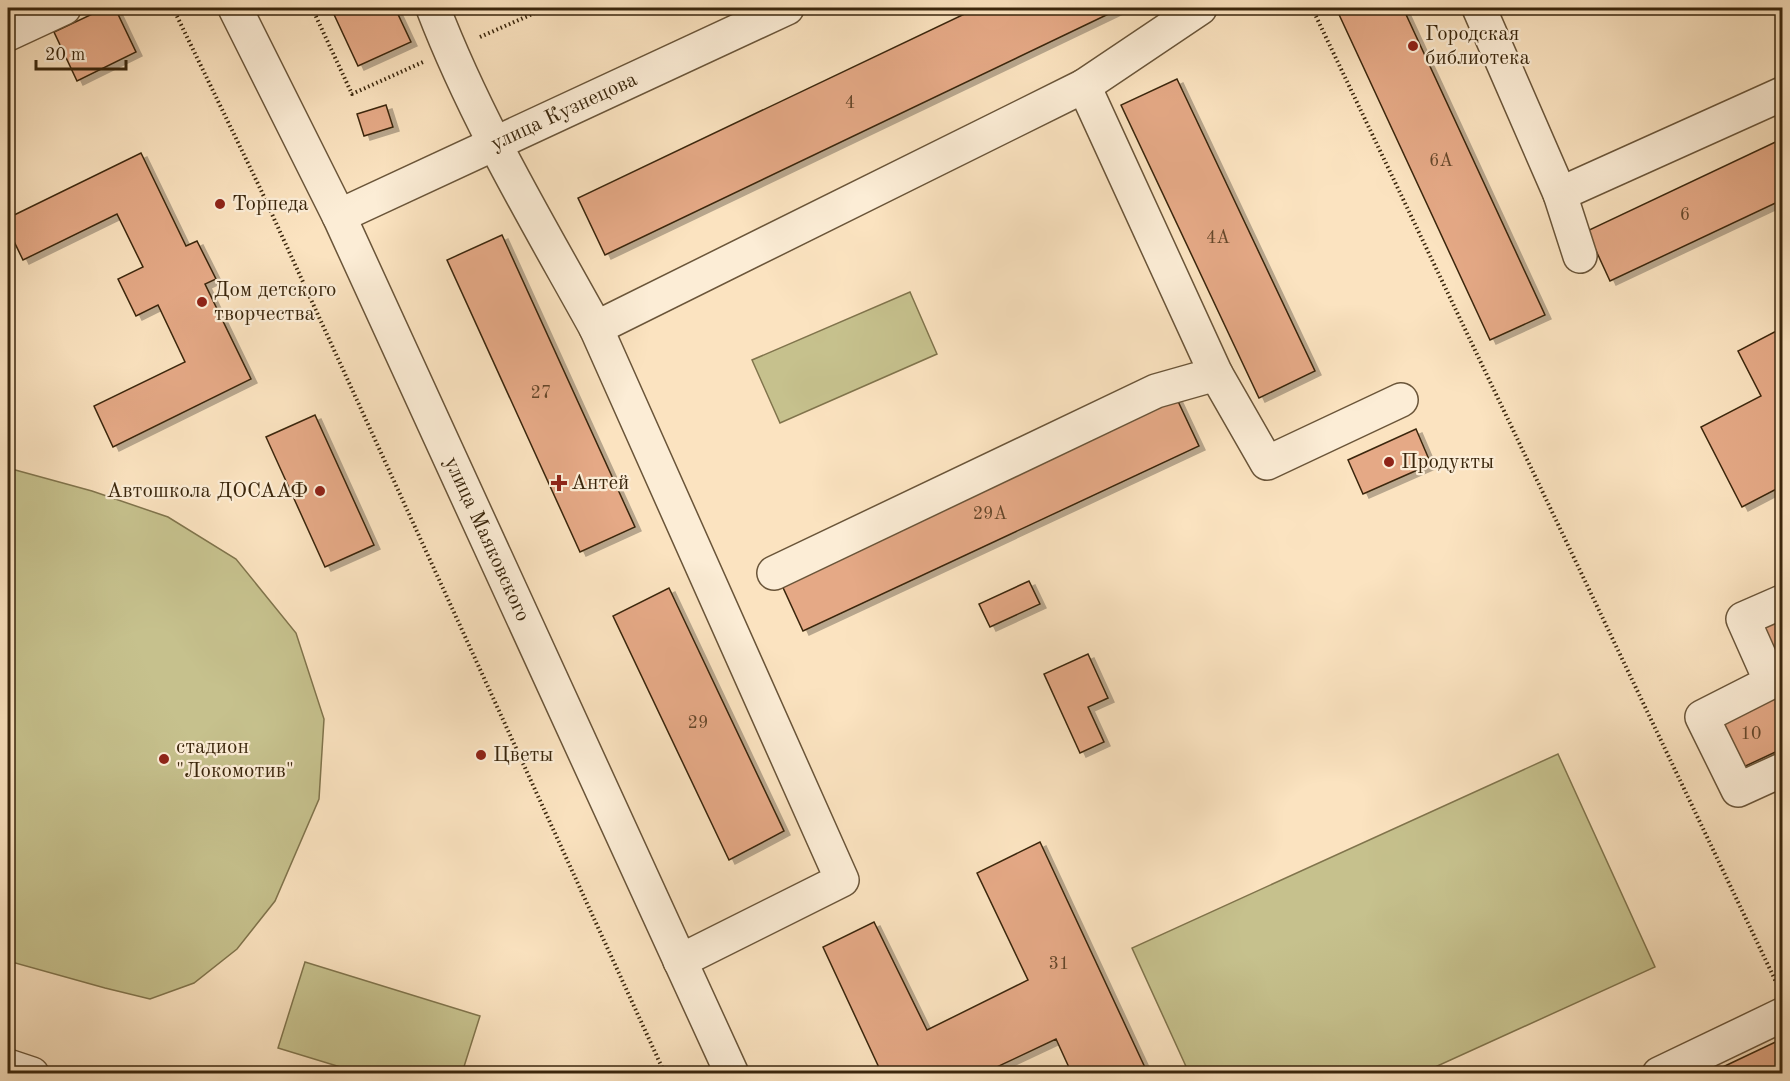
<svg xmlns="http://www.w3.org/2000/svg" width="1790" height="1081" font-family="'Old Standard TT',serif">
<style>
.green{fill:#c6c18d;stroke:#80744c;stroke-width:1.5}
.building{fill:#e5a986;stroke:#3a260c;stroke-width:1.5;filter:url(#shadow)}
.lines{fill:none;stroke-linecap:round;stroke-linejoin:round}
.minor-casing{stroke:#6a5539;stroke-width:36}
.path{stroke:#3a260c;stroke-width:4;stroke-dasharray:1.5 3;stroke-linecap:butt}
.minor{stroke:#fcedd6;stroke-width:33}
.poi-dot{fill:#8f2418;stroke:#fcedd6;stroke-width:2}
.labels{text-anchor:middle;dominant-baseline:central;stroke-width:4.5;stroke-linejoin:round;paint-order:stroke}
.number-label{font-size:18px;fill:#65472a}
.poi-label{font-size:21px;fill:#3a260c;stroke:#fcedd6;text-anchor:start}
.street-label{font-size:21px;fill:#3a260c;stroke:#fcedd6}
</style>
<defs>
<filter id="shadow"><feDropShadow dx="6" dy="4" stdDeviation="0" flood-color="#0004"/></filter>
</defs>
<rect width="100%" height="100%" fill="#fbe3c0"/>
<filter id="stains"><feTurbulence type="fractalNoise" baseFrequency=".00333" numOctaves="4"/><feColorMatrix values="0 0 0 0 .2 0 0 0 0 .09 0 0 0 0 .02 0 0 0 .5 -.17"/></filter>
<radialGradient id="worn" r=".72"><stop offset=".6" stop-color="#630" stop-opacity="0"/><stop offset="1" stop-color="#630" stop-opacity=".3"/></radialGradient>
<path class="green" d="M910,292L937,354L780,423L752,360Z
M8,468L92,491L168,517L236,559L296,633L324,719L319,799L275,901L237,949L194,983L150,999L105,988L8,961Z
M1558,754L1655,967L1422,1073H1189L1132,948Z
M305,962L480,1016L462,1073H360L278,1048Z"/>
<path class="building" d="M105,8H115L136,52L77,81L54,32Z
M331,8H395L411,42L358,66Z
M977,8H1121L605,255L578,198Z
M1336,8H1403L1545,315L1490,340Z
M1177,79L1315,371L1259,398L1121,105Z
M386,105L393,127L364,136L357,114Z
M1782,139V200L1610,281L1587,231Z
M141,153L186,246L197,241L216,279L205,284L251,379L113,447L94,406L185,362L158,305L136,316L118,279L143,267L117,214L23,260L8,229V218Z
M502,235L635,527L580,552L447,260Z
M1782,328V434L1780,435L1782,440V486L1742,507L1701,427L1761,396L1738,351Z
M1176,397L1199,446L803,631L780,581Z
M315,415L374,545L325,567L266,437Z
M1416,429L1431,464L1363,494L1348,460Z
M1029,581L1040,604L990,627L979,604Z
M669,588L784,831L729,860L613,616Z
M1782,611V673L1759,621Z
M1088,654L1108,698L1088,707L1104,742L1080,753L1044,674Z
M1782,687V749L1737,770L1713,719Z
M1040,842L1148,1074H1072L1056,1039L982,1074H882L823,947L874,922L927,1030L1028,980L977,873Z
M1782,1039V1074H1708Z"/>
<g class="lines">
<defs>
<g id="minor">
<path id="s1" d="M235,8L339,216L732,1074"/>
<path d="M433,8C476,120 538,223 596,328L1084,86"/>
<path d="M1479,8L1560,194L1580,256"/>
<path d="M8,34L64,8"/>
<path d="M1560,194L1782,94"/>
<path id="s2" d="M339,216L787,8"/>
<path d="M596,328L842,880L680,961"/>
<path d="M1216,374L1267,463L1401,400"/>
<path d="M774,573L1156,391L1216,374L1084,86L1200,8"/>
<path d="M1782,602L1743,619L1771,682L1702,717L1738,790L1782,770"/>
<path d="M8,1066L32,1074"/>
<path d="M1659,1074L1782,1015"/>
</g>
</defs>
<use href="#minor" class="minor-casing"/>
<path class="path" d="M173,8L260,188L665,1074
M312,8L352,94L423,62
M1312,8L1778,986
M480,37L546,8"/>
<use href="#minor" class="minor"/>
</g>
<g class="poi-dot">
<circle cx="1413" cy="46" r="6"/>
<circle cx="220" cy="204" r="6"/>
<circle cx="202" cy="302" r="6"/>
<circle cx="1389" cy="462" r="6"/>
<path d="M556 474h6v6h6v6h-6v6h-6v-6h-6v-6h6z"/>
<circle cx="320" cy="491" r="6"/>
<circle cx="481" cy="755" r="6"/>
<circle cx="164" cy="759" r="6"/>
</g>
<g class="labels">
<g class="number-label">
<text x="850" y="103">4</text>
<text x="1441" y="161">6А</text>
<text x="1685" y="215">6</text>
<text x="1218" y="238">4А</text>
<text x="541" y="393">27</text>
<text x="990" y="514">29А</text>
<text x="698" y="723">29</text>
<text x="1751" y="734">10</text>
<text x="1059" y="964">31</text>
</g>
<g class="poi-label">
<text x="1425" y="34">Городская<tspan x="1425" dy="24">библиотека</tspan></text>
<text x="232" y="204">Торпеда</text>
<text x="214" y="290">Дом детского<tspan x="214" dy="24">творчества</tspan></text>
<text x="1401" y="462">Продукты</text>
<text x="571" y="483">Антей</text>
<text x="308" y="491" text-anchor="end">Автошкола ДОСААФ</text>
<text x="176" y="747">стадион<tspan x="176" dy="24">"Локомотив"</tspan></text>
<text x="493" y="755">Цветы</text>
</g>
<g class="street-label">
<text stroke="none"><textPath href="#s2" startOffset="248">улица Кузнецова</textPath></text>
<text stroke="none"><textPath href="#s1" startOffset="588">улица Маяковского</textPath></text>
</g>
</g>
<rect width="1790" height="1081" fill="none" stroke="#fbe3c0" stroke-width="30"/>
<rect x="9" y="9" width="1772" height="1063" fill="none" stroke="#3a260c" stroke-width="3"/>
<rect x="15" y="15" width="1760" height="1051" fill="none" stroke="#3a260c" stroke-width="1.5"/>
<path d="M36 60v9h90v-9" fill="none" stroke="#3a260c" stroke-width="3"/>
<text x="45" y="60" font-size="18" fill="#3a260c" stroke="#fcedd6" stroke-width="4.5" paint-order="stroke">20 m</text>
<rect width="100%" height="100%" filter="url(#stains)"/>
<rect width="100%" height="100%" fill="url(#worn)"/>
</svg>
